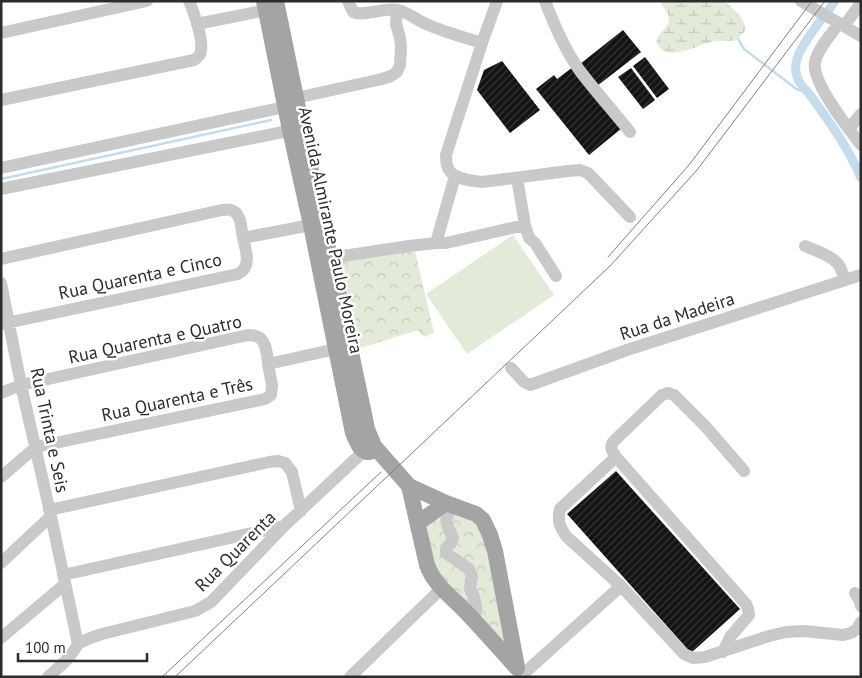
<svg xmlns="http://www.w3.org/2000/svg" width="862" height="678" font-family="'PT Sans',sans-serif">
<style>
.wetland{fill:url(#wetland-marsh)}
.park{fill:url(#park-crowns)}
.pitch{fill:#e2ead9}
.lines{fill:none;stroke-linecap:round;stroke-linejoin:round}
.stream{stroke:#c4dceb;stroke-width:2.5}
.canal{stroke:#c4dceb;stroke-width:9}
.building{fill:url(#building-hatch)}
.minor{stroke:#c9c9c9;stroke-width:12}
.major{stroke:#a4a4a4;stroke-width:16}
.tram{stroke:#818181;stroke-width:1}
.labels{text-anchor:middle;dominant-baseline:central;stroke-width:5;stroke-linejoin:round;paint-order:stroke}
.street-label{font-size:18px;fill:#2c2c2c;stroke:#fff}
</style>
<defs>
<pattern id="wetland-marsh" width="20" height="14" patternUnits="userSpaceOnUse" patternTransform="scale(1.25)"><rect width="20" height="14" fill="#e2ead9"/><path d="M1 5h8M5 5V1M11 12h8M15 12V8" fill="none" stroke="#c2c9ba"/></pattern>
<pattern id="park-crowns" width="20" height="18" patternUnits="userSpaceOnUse" patternTransform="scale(1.25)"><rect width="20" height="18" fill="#e2ead9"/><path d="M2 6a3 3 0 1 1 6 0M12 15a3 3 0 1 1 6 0" fill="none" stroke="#c2c9ba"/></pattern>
<pattern id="building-hatch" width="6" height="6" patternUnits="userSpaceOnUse" patternTransform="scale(1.25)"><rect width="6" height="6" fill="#131313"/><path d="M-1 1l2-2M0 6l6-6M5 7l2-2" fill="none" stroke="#363636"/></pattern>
</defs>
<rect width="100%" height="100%" fill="#fff"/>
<path class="wetland" d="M663,1H724C734,9 743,16 746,29C743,33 740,38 735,40C729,42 722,40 715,41C702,43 671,61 660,48C646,32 685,28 661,5Z"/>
<path class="park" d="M415,251L434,333L424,337L418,330L358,349L337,262Z
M459,512L478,525L485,540L505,647L442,587L425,549L427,519Z"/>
<path class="pitch" d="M513,235L554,295L467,354L426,294Z"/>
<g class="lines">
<path class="stream" d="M738,39L744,49L790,84C796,90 800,91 808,92
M1,179L271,120"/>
<path class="canal" d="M835,1C825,16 802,42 797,59C795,66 795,74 799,81C802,87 809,93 813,99C831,124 849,149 861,178"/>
</g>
<path class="building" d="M623,30L641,52L597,86L580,64Z
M645,57L669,89L657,98L633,66Z
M502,61L540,110L510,133L477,90L484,70Z
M573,67L622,128L589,155L536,89L554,75L557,79Z
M631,68L655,100L643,109L618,77Z
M616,471L740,609L691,653L567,514Z"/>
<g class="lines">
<path class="minor" d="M348,1L353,12C364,17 384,7 398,10C409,13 417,20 426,24C444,32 463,37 482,43
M497,1L482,43L446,155C446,160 446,167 450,171C455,179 473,181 482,182L568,171L580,170L588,173L630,217
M545,1C553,22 567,53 580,71C596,92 614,112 630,132
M801,1L861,36
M839,23C831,35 818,48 815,62C811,82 849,129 861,145
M197,24L266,10
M844,26L861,3
M1,33L147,1
M296,98L382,79L391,76L397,72L400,65L401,47L400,38L396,24L397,10
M1,100L194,60C198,57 201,55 201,50C203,39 194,12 189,1
M849,129L861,114
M1,168L294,105
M517,178L525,225L529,238L535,243L556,276
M1,189L298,129
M436,243L455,176
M805,246C816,251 834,256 840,267C842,271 843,275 845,279
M330,258L409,246L436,243H446L525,225
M1,259L222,210C225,210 228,209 230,210C242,212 241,229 243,238
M1,283L21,385L51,516L78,644
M2,324L238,274C252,267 246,251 243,238L311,225
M511,368L524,382L530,385L627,350L861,275
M1,393L21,385L248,335C250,335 253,335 256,336C267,339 267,356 268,364
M616,457L560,509C557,521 560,528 567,537L621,586L684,654L693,658L705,657L769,636L786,632L804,631L843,635L851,633L857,629L861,622
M1,477L36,447L265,399L271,395L272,385L268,364L336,349
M453,505C443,523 445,520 453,538L451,543L446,548V553L469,569L472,576L470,589L474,597L476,607L475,622
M49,510L269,462L278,461L285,463L292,472L301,511
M1,563L51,516
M63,575L284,526
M855,593L860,601L861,606
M1,638L65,584
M78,644L90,638L102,634L195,611L211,602L284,526L364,451
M723,652L730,637L749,615L748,609L746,604L616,457C611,450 609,446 615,440L662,395L668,393L674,395L706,427L744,471
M48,677C60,666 70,659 78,644
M350,677L442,588
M520,677L621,586"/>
<path class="major" d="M264,1L290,130L311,225L353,433C358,444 362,458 376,449
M276,1L318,205L338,291L365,419L367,429L374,446L409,486L427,565C434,585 453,598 467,613C484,631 500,649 517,668
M409,486L446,503L476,514L483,520L490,535L495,551L517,667
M418,523L446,503"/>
<path class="tram" d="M608,257L689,165L812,1
M162,677L381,472
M175,677L610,266L697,170L825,1"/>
</g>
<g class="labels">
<g class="street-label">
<text transform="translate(331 230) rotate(78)">Avenida Almirante Paulo Moreira</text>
<text transform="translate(140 276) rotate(-12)">Rua Quarenta e Cinco</text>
<text transform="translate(677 316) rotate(-18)">Rua da Madeira</text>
<text transform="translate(155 339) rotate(-12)">Rua Quarenta e Quatro</text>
<text transform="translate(177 399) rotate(-12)">Rua Quarenta e Três</text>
<text transform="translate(50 430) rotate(78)">Rua Trinta e Seis</text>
<text transform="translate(235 551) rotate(-45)">Rua Quarenta</text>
</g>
</g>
<rect width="862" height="678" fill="none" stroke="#2c2c2c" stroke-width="5"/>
<path d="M18 653v8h129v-8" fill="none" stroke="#2c2c2c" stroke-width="2.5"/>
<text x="25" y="653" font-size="15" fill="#2c2c2c" stroke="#ffffff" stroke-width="4" paint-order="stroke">100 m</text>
</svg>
